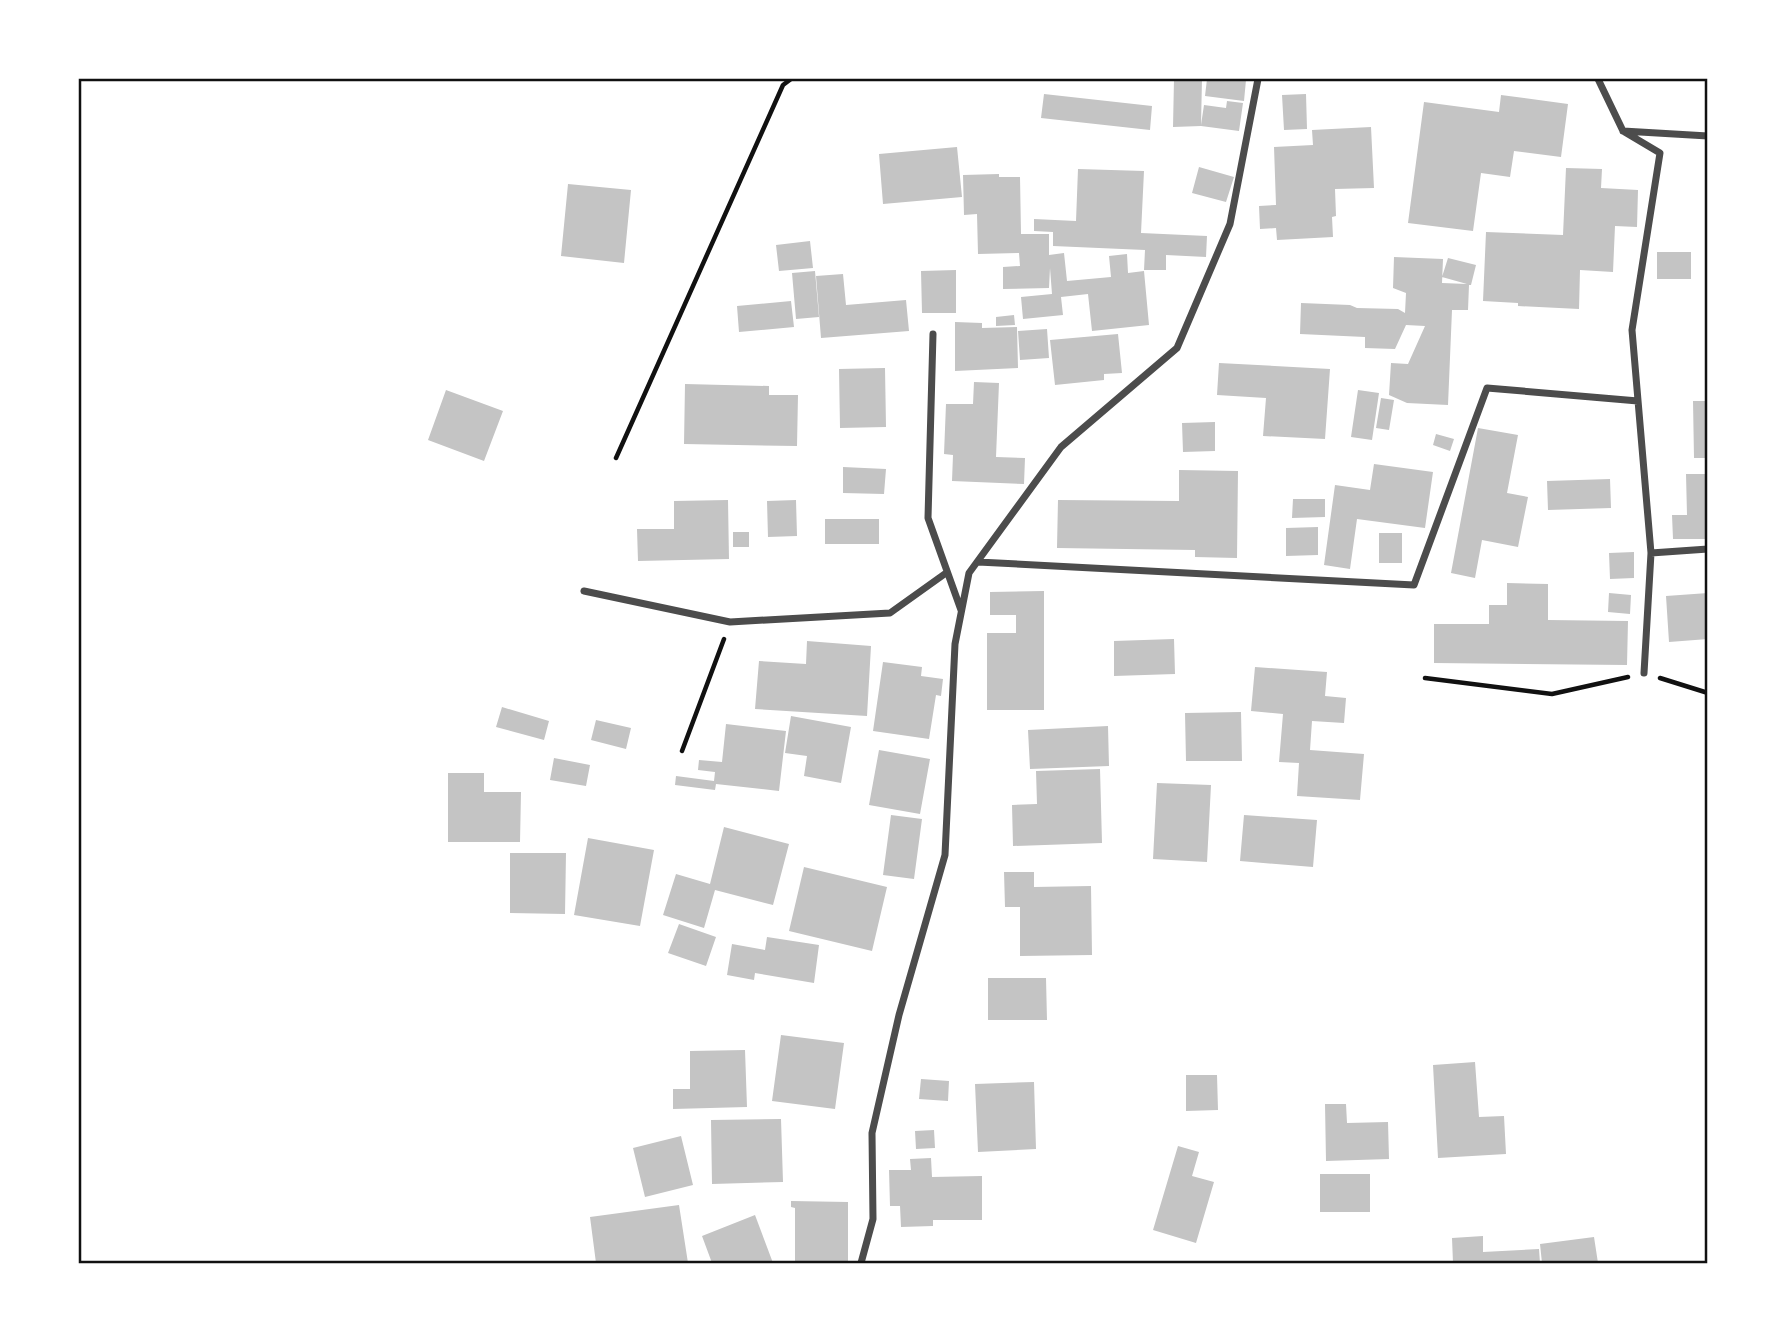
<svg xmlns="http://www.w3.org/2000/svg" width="1787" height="1342" font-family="Cabin,sans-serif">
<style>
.building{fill:#c4c4c4}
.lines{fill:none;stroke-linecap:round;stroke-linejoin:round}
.path{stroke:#111;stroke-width:4.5}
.minor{stroke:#4c4c4c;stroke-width:7}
.neatline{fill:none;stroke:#111;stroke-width:2.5}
</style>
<rect width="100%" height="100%" fill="#fff"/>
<path class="building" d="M1174,79H1202L1201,125L1204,105L1226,108L1227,101L1243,103L1239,131L1201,126L1173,127Z
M1207,79L1246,80L1244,101L1205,96Z
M1044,94L1152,106L1150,130L1041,118Z
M1306,94L1307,129L1284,130L1282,95Z
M1501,95L1568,104L1561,157L1514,151L1510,177L1481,173L1473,231L1408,223L1424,102L1499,112Z
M1371,127L1374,188L1335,189L1336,216L1332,217L1333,237L1277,240L1276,228L1260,229L1259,206L1276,205L1274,147L1313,145L1312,130Z
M957,147L962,197L883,204L879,154Z
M1199,167L1234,177L1226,202L1192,193Z
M1566,168L1602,169L1601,188L1638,190L1637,227L1615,226L1613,272L1580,270L1579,309L1518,306V303L1483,301L1486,232L1563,235Z
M1078,169L1144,171L1141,233L1207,236L1206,257L1166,255V270H1144L1145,250L1053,246V232L1034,231V219L1076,221Z
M999,174V177H1020L1021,234H1049V255L1064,253L1067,281L1111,277L1109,256L1127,254L1128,273L1144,271L1149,325L1092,331L1088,294L1061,297L1063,315L1023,319L1021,297L1052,294L1050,268L1049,288L1003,289V267L1020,266L1019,253L978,254L977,214L964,215L963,175Z
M568,184L631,190L624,263L561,256Z
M810,241L813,268L779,271L776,245Z
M1657,252H1691V279H1657Z
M1394,257L1443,259L1442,283L1467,284L1442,277L1448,258L1476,265L1471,285H1469L1468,310H1452L1448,405L1407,403L1389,395L1391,363L1408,364L1425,326L1406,325L1395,349L1365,348V337L1300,334L1301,303L1350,305L1357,308L1398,309L1405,313L1406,293L1393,288Z
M956,270V313H922L921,271Z
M815,271L819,317L796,319L792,273Z
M843,274L846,305L906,300L909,331L821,338L816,276Z
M791,301L794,327L739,332L737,306Z
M1014,315L1015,325L996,326V317Z
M955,322L982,323V328L1017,327L1018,368L955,371Z
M1047,329L1049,358L1020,360L1018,331Z
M1118,334L1122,373L1104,374V380L1055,385L1050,340Z
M1219,363L1330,369L1325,439L1263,436L1266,398L1217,395Z
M885,368L886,427L840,428L839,369Z
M974,382L999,383L996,457L1025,458L1024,484L952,481L953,455L944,454L946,404H973Z
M685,384L769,386V395H798L797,446L684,444Z
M446,390L503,411L484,461L428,440Z
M1358,390L1379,393L1372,440L1351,437Z
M1381,398L1394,400L1389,430L1376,428Z
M1693,401H1708V458H1694Z
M1215,422V451L1183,452L1182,423Z
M1478,428L1518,435L1507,493L1528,497L1518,547L1482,540L1475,578L1451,573Z
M1436,434L1454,439L1450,451L1433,445Z
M1374,464L1433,472L1425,528L1357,519L1350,569L1324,565L1335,485L1370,490Z
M843,467L886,469L884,494L843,493Z
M1179,470L1238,471L1237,558L1195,557V550L1057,548L1058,500L1179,501Z
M1686,474H1708V539H1673L1672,515H1687Z
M1610,479L1611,508L1548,510L1547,481Z
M1293,499H1325V517L1292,518Z
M728,500L729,559L638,561L637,529H674V501Z
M796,500L797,536L768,537L767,501Z
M825,519H879V544H825Z
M1318,527V555L1286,556V528Z
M733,532H749V547H733Z
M1379,533H1402V563H1379Z
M1634,552V578L1610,579L1609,553Z
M1507,583L1548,584V620L1628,621L1627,665L1434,663V624H1489V605H1507Z
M1044,591V710H987V633H1016V615H990V592Z
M1609,593L1631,595L1630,614L1608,612Z
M1708,593V639L1669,642L1666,596Z
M1174,639L1175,674L1114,676V641Z
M807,641L871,646L867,716L755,709L759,661L806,664Z
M883,662L922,667L921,676L943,679L941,696L936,695L929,739L873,731Z
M1255,667L1327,672L1325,696L1346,698L1344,723L1312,721L1310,750L1364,754L1360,800L1297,796L1299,763L1279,762L1283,714L1251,711Z
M502,707L549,721L544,740L496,727Z
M1241,712L1242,761H1186L1185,713Z
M791,716L851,727L841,783L804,776L807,756L785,753Z
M596,720L631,728L626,749L591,740Z
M726,724L786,731L779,791L716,784L715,790L675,785L676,776L714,781L715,772L698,770L699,760L722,762Z
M1108,726L1109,766L1030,769L1028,730Z
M879,750L930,759L920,814L869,805Z
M554,758L590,765L586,786L550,780Z
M1100,769L1102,843L1013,846L1012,805L1037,804L1036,771Z
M448,773H484V792H521L520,842H448Z
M1157,783L1211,785L1207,862L1153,859Z
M891,815L922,819L914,879L883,875Z
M1244,815L1317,820L1313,867L1240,861Z
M724,827L789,844L773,905L715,890L704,928L663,915L676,874L710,884Z
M588,838L654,850L640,926L574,915Z
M510,853H566L565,914L510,913Z
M804,867L887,887L872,951L789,931Z
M1004,872H1034V887L1091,886L1092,955L1020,956V907H1005Z
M679,924L716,937L706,966L668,953Z
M767,937L819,945L814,983L755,973L754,980L727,975L732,944L765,950Z
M988,978H1046L1047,1020H988Z
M781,1035L844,1043L835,1109L772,1101Z
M745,1050L747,1107L673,1109V1089H690V1051Z
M1475,1062L1479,1117L1504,1116L1506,1154L1438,1158L1433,1065Z
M1186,1075H1217L1218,1110L1186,1111Z
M921,1079L949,1081L948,1101L919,1099Z
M1034,1082L1036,1149L978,1152L975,1084Z
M1325,1104H1346L1347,1123L1388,1122L1389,1159L1326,1161Z
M781,1119L783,1182L712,1184L711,1120Z
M934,1130L935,1148L916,1149L915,1131Z
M681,1136L693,1185L645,1197L633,1148Z
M1178,1146L1199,1152L1192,1176L1214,1182L1196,1243L1153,1230Z
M931,1158L932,1177L982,1176V1220H933V1226L901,1227L900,1206H890L889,1170H911L910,1159Z
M1320,1174H1370V1212H1320Z
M791,1201L848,1202V1263H795V1208L791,1207Z
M679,1205L688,1263H596L590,1217Z
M755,1215L773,1263H712L702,1236Z
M1483,1236V1252L1539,1249L1540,1263H1453L1452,1238Z
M1594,1237L1598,1263H1542L1540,1244Z"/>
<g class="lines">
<path class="path" d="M616,458L783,85L791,79
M1425,678L1552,694L1628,677
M1660,678L1708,693
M682,751L724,639"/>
<path class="minor" d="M1598,79L1623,131L1660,153L1632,330L1651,553L1644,673
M1623,131L1708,136
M933,334L928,518L961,610
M1651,553L1708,549
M978,562L1414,585L1487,388L1638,401
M584,591L730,622L890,613L946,573
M861,1263L873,1219L872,1133L899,1015L945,855L955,644L969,573L1061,447L1177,348L1230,224L1258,79"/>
</g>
<rect width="1787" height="1342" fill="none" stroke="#ffffff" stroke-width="161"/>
<rect x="80" y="80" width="1626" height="1182" class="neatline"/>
</svg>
